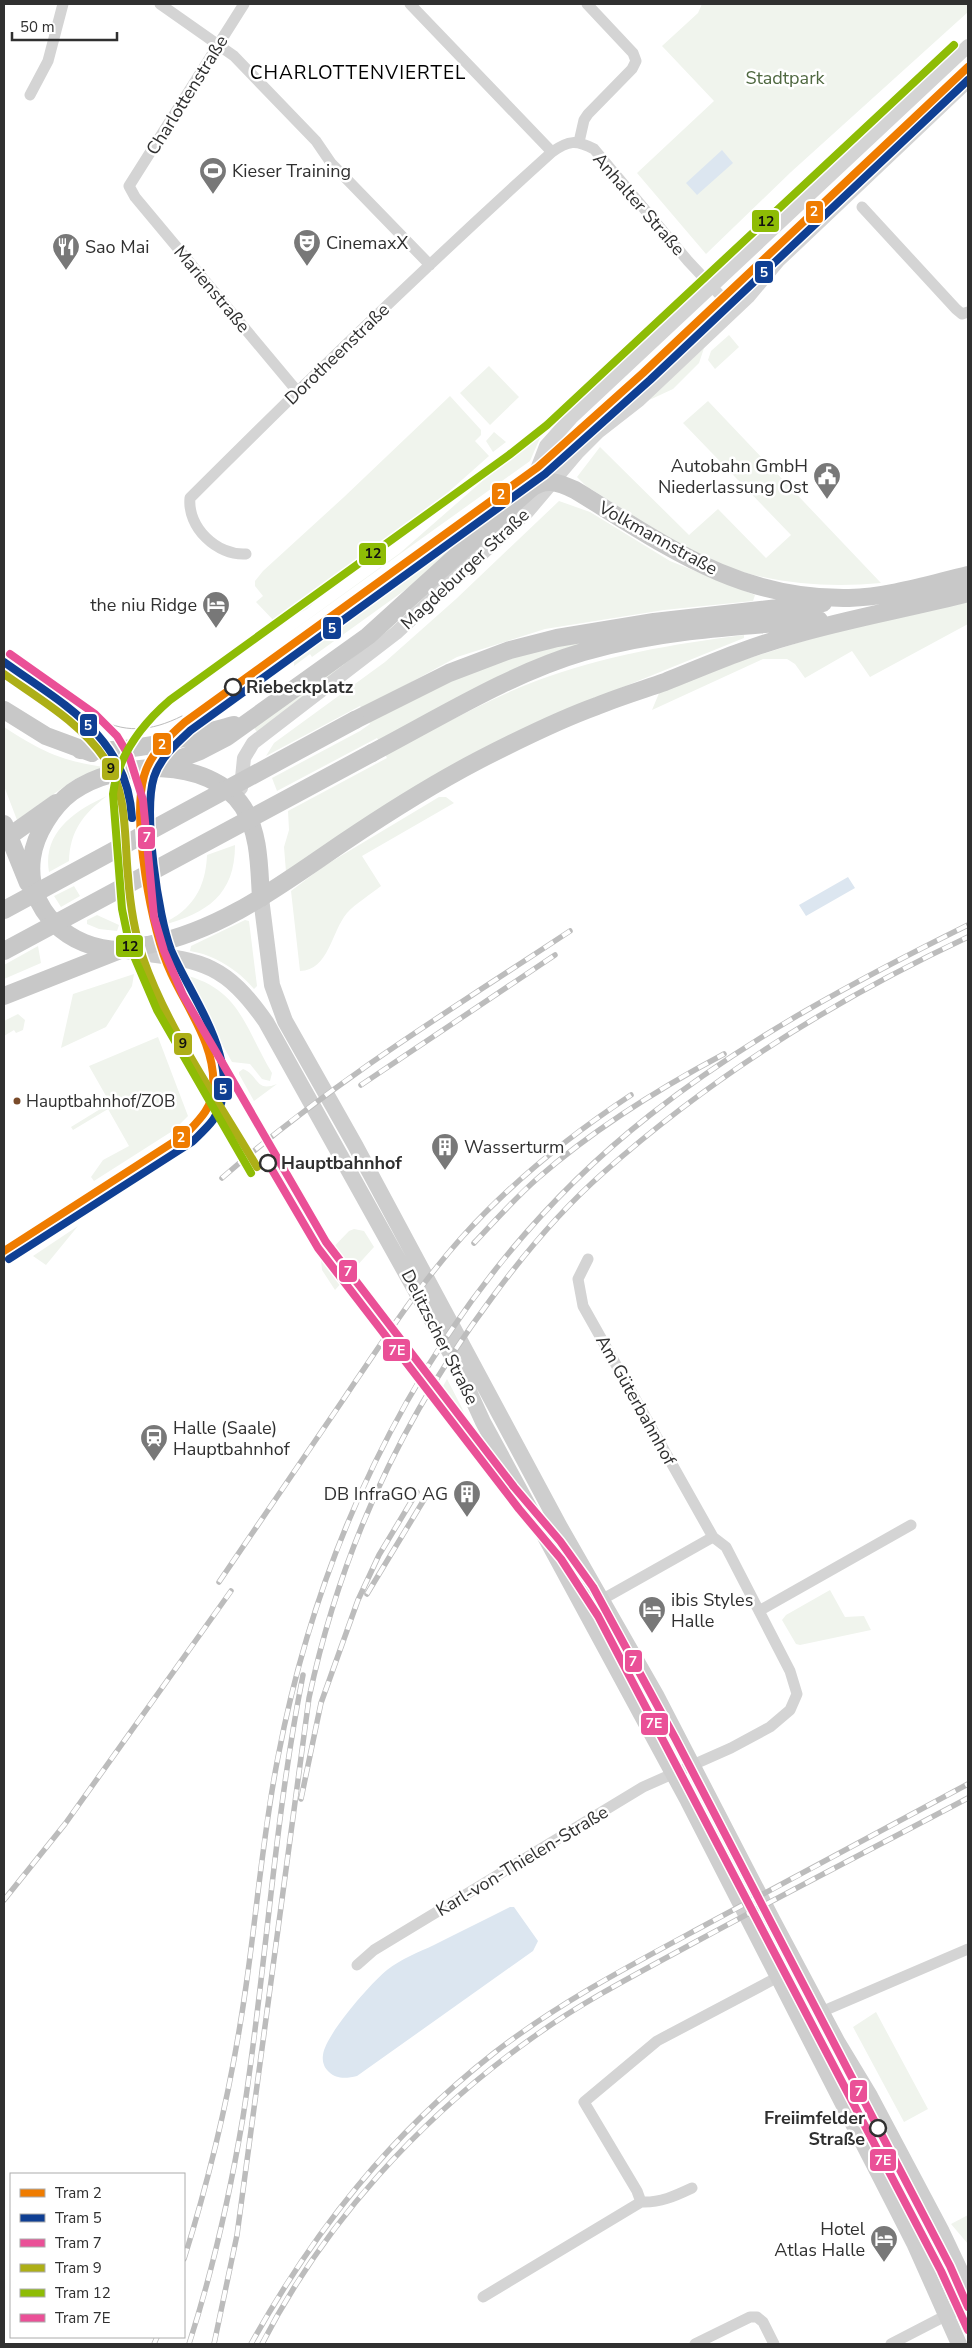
<svg xmlns="http://www.w3.org/2000/svg" width="972" height="2348" font-family="'Nunito Sans',sans-serif">
<style>
.green{fill:#f0f4ed}
.water{fill:#dce6f0}
.lines{fill:none;stroke-linecap:round;stroke-linejoin:round}
.minor{stroke:#d4d4d4;stroke-width:11}
.tertiary{stroke:#d4d4d4;stroke-width:14}
.secondary{stroke:#cecece;stroke-width:16}
.primary{stroke:#c8c8c8;stroke-width:18}
.tram{stroke:#bcbcbc;stroke-width:1}
.rail-casing{stroke:#bcbcbc;stroke-width:5.5}
.rail{stroke:#fff;stroke-width:4;stroke-dasharray:11;stroke-linecap:butt}
.primary-bridge{stroke:#c8c8c8;stroke-width:18}
.tram-1-casing{stroke:#fff;stroke-width:11}
.tram-2-casing{stroke:#fff;stroke-width:11}
.tram-3-casing{stroke:#fff;stroke-width:11}
.tram-4-casing{stroke:#fff;stroke-width:11}
.tram-5-casing{stroke:#fff;stroke-width:11}
.tram-6-casing{stroke:#fff;stroke-width:11}
.tram-1{stroke:#ef7c00;stroke-width:8}
.tram-2{stroke:#0f3f93;stroke-width:8}
.tram-3{stroke:#ea5097;stroke-width:8}
.tram-4{stroke:#adaf17;stroke-width:8}
.tram-5{stroke:#8ebc05;stroke-width:8}
.tram-6{stroke:#ea5097;stroke-width:8}
.stop-dot{fill:#fff;stroke:#303030;stroke-width:2.5}
.bus-dot{fill:#7a4b2a;stroke:#fff;stroke-width:2}
.labels{text-anchor:middle;dominant-baseline:central;stroke-width:5;stroke-linejoin:round;paint-order:stroke}
.bus-label{font-size:17px;fill:#303030;stroke:#fff;text-anchor:start}
.park-label{font-size:18px;fill:#4f6840;stroke:#fff}
.street-label{font-size:18px;fill:#303030;stroke:#fff}
.poi-label{font-size:18px;fill:#303030;stroke:#fff;text-anchor:start}
.stop-label{font-size:18px;font-weight:bold;fill:#303030;stroke:#fff;text-anchor:start}
.neighbourhood-label{font-size:19px;letter-spacing:1px;fill:#000;stroke:#fff}
.line-badge{stroke:#fff;stroke-width:2}
.badge-label{font-size:14px;text-anchor:middle;font-weight:bold;fill:#fff}
.pale-badge-label{font-size:14px;text-anchor:middle;font-weight:bold;fill:#111}
</style>
<rect width="100%" height="100%" fill="#fff"/>
<path class="green" d="M702,4H968V12L791,172L706,254L637,173L714,101L662,46L698,13Z
M729,335L739,347L715,369L708,360L711,351Z
M704,348L699,363L673,389L645,402Z
M489,366L519,397L490,425L460,393Z
M450,396L481,430V435L475,441L489,456L392,542L368,559L365,556L307,609L281,622L276,623L256,602L263,596L255,586V581L263,571L344,497Z
M708,401L881,583C829,588 776,584 727,567C678,549 634,516 591,489L590,490L577,477L600,447L689,535L718,509L766,558L791,535L683,423Z
M494,432L506,442L493,452L486,441Z
M536,434L540,438L530,461L284,637L400,553Z
M509,493L510,495L412,585L312,657L310,654L294,666V650L297,645Z
M559,501L590,512L670,561L755,595L753,601L664,610L545,629L457,657L362,709L360,706L266,756L274,743L385,662L456,599Z
M518,511L393,630L257,732L254,728L393,626Z
M968,601V624L870,677L852,651L805,678L795,664L787,659H763L652,710L662,686L857,624Z
M744,635V638L559,713L286,872L284,847L289,830L288,811L387,758L385,754C435,729 484,701 536,681C603,656 673,644 744,635Z
M627,638L379,741L377,738L277,791L272,778L360,731L370,724L369,721L461,676L503,660L581,640Z
M4,727C41,751 61,761 105,767L75,779L17,820L4,786Z
M107,796C83,814 70,831 69,861L49,872C42,833 75,810 107,796Z
M439,797H446L454,803L362,856L381,886C370,895 356,903 347,913C331,932 329,970 300,971L291,891L324,866Z
M235,845C235,895 207,913 163,925C166,921 174,918 179,914C199,899 206,879 207,855Z
M74,886L80,896L61,907L54,896Z
M97,915L119,925L117,931L99,929L87,924V920Z
M245,920L249,921L257,986L254,989C238,970 215,955 190,951L191,946Z
M38,946L41,963L4,979V965Z
M175,973C240,985 243,1025 272,1073L270,1081L262,1079L250,1064L232,1062L191,989L184,992Z
M134,974L132,986L106,1027L61,1048L73,994Z
M18,1014L25,1020L23,1030L16,1033L14,1030L4,1036V1021Z
M158,1037L188,1116L174,1130L94,1181L91,1177L103,1160L129,1146L108,1109L73,1130L71,1127L110,1103L89,1066Z
M243,1069C259,1075 255,1093 277,1084L254,1101L239,1074V1072Z
M78,1226L46,1265L33,1256Z
M354,1229L364,1231L374,1247L335,1290L322,1270L321,1260L349,1231Z
M447,1379L462,1408L470,1429L441,1390Z
M830,1590L845,1617L864,1616L871,1630L800,1645L796,1644L782,1620L786,1615Z
M876,2012L928,2109L904,2122L853,2027Z
M968,2215V2244L951,2224Z"/>
<path class="water" d="M722,150L733,163L697,195L686,183Z
M848,877L855,888L806,916L799,905Z
M510,1907H514L538,1941L533,1951L357,2076C348,2078 337,2080 329,2072C324,2068 322,2061 323,2055C325,2035 371,1983 387,1970C401,1959 419,1952 434,1945C459,1932 485,1920 510,1907Z"/>
<g class="lines">
<path class="minor" d="M160,4L234,56L316,141L331,163L430,265
M244,4L129,186L135,197L297,391
M410,4L552,152
M30,95L48,61L63,4
M579,142L584,120L588,114L632,69L636,61L633,53L587,4
M862,207L956,309L962,314L968,312
M246,554C217,556 187,527 190,498C308,380 428,264 552,152C569,140 576,140 594,149L688,261L734,310
M603,1599L713,1537
M759,1611L911,1525
M357,1965L374,1950L643,1787L731,1748L770,1727L790,1710L797,1694L790,1671L726,1547L713,1537L583,1306L578,1279L588,1259
M821,2012L968,1949
M641,2202L637,2191L584,2102L657,2041L778,1977
M483,2297L641,2202C660,2203 675,2196 692,2188
M695,2344L750,2317H757L763,2322L774,2344
M891,2344L947,2315"/>
<path class="tertiary" d="M529,490L546,446L571,418L968,46
M241,788L244,758L253,743L396,633L528,511L578,452L598,432L639,400L748,297L778,261L968,81
M947,2315L968,2301"/>
<path class="secondary" d="M261,898L272,985L285,1021L355,1145L560,1527L656,1695L773,1921L838,2043L870,2096L941,2230L968,2287
M127,951C199,961 222,959 266,1022L457,1365L483,1422L688,1801L914,2243L959,2344"/>
<path class="primary" d="M4,710L46,736L92,753
M355,720L449,673L510,650L557,638L654,622L823,603
M80,750C131,754 185,738 234,725
M372,753C439,718 511,673 583,652C661,630 740,626 819,620
M161,766L200,751L227,737L368,636L529,490C545,477 558,482 575,490C665,545 738,600 849,598C889,597 930,584 968,575
M4,824L28,883
M4,840L56,803
M261,898C259,868 260,834 243,807C210,756 116,760 72,792C53,806 35,834 32,858C25,910 70,950 120,950C129,950 139,946 148,945C223,930 282,884 344,842C387,813 433,784 479,760C516,741 558,720 597,706C619,697 642,690 665,682C707,665 749,647 793,635C851,618 910,608 968,593
M4,996L118,951"/>
<path class="tram" d="M93,716C124,734 150,732 182,716"/>
<defs>
<path id="rail" d="M361,1085L555,955
M222,1178C329,1084 452,1009 570,931
M474,1243C495,1221 515,1198 538,1178C594,1129 658,1089 724,1054
M219,1582C261,1520 303,1459 345,1397C382,1342 419,1285 463,1236C513,1181 569,1136 631,1095
M367,1594L425,1498
M301,1799L321,1703L358,1600L379,1555L417,1492
M4,1900L65,1824L231,1591
M184,2259C212,2170 233,2079 246,1986C257,1910 263,1833 278,1757C325,1510 450,1272 650,1115C748,1038 857,980 968,925
M154,2344L157,2337
M189,2344C213,2270 230,2194 243,2117C266,1970 274,1821 303,1675
M214,2344L237,2235L309,1698C340,1552 402,1418 491,1299C524,1254 561,1210 603,1173C712,1076 836,999 968,937
M251,2344C315,2229 391,2134 494,2053C561,2001 635,1963 709,1923C796,1877 882,1830 968,1784
M262,2344C324,2223 421,2117 532,2038C585,2000 644,1970 701,1939C790,1891 879,1845 968,1798"/>
</defs>
<use href="#rail" class="rail-casing"/>
<use href="#rail" class="rail"/>
<path class="primary-bridge" d="M4,910L355,720
M4,951L372,753"/>
<defs>
<path id="tram-1" d="M4,1251L186,1134C198,1121 212,1108 213,1090C217,1047 188,1010 171,973C151,932 132,820 144,776C150,754 169,736 185,722L538,467L643,373L968,67"/>
<path id="tram-2" d="M4,662C64,705 127,736 132,818
M9,1259L192,1142C199,1135 207,1128 213,1120C248,1069 190,996 171,950C158,916 143,812 154,777C160,758 177,743 191,730L545,474L650,380L968,80"/>
<path id="tram-3" d="M10,654L95,714L117,736L129,756L143,800L154,917L164,951L183,995L326,1242L514,1487L560,1541L593,1587L675,1738L950,2266L968,2307"/>
<path id="tram-4" d="M4,674C39,699 80,722 105,759C128,792 124,837 128,876C130,904 134,931 143,958C167,1028 219,1102 257,1167"/>
<path id="tram-5" d="M251,1173L157,1010L130,947L122,909L113,794C118,755 141,725 170,700L509,455L547,425L954,45"/>
<path id="tram-6" d="M268,1163L318,1248L519,1509L561,1559L598,1616L941,2271L968,2330"/>
</defs>
<use href="#tram-1" class="tram-1-casing"/>
<use href="#tram-2" class="tram-2-casing"/>
<use href="#tram-3" class="tram-3-casing"/>
<use href="#tram-4" class="tram-4-casing"/>
<use href="#tram-5" class="tram-5-casing"/>
<use href="#tram-6" class="tram-6-casing"/>
<use href="#tram-1" class="tram-1"/>
<use href="#tram-2" class="tram-2"/>
<use href="#tram-3" class="tram-3"/>
<use href="#tram-4" class="tram-4"/>
<use href="#tram-5" class="tram-5"/>
<use href="#tram-6" class="tram-6"/>
</g>
<defs>
<symbol id="stadium-pin" viewBox="-11 -11 22 30"><path d="M0 17L-7.5 6A9.5 9.5 0 1 1 7.5 6Z" fill="#787878" stroke="#fff"/><path d="M0-5a6.5 5 0 1 0 0 10a6.5 5 0 1 0 0-10ZM-3.5-1.8h7v3.6h-7Z" fill="#fff"/></symbol>
<symbol id="theatre-pin" viewBox="-11 -11 22 30"><path d="M0 17L-7.5 6A9.5 9.5 0 1 1 7.5 6Z" fill="#787878" stroke="#fff"/><path d="M-5-5.5Q0-4 5-5.5V0Q5 5 0 6Q-5 5-5 0ZM-3.3-2.5H-1v1.5H-3.3ZM1-2.5H3.3v1.5H1ZM-2.8 1Q0 5.5 2.8 1Z" fill="#fff"/></symbol>
<symbol id="restaurant-pin" viewBox="-11 -11 22 30"><path d="M0 17L-7.5 6A9.5 9.5 0 1 1 7.5 6Z" fill="#787878" stroke="#fff"/><path d="M-5-6h1v4h1v-4h1v4h1v-4h1v5L-1.5 .5V6h-2V.5L-5-1ZM5-6V6H3V1.5H1.5Q1.5-4 5-6Z" fill="#fff"/></symbol>
<symbol id="civic-pin" viewBox="-11 -11 22 30"><path d="M0 17L-7.5 6A9.5 9.5 0 1 1 7.5 6Z" fill="#787878" stroke="#fff"/><path d="M-.6-6.5H3V-4.5H.6V-3L4-1V1h2V6H-6V1h2V-1L-.6-3ZM-1.2 2.5V6h2.4V2.5Z" fill="#fff"/></symbol>
<symbol id="hotel-pin" viewBox="-11 -11 22 30"><path d="M0 17L-7.5 6A9.5 9.5 0 1 1 7.5 6Z" fill="#787878" stroke="#fff"/><path d="M-6-4.5h1.5V1H6V5H4.5V3h-9V5H-6ZM-4 0a1.8 1.8 0 1 1 3.6 0ZM.5 0V-2.5h3Q6-2.5 6 0Z" fill="#fff"/></symbol>
<symbol id="building-pin" viewBox="-11 -11 22 30"><path d="M0 17L-7.5 6A9.5 9.5 0 1 1 7.5 6Z" fill="#787878" stroke="#fff"/><path d="M-4-6H4V6H1V3H-1V6H-4ZM-2.5-4.3h1.7v1.8h-1.7ZM.8-4.3h1.7v1.8H.8ZM-2.5-1h1.7V.8h-1.7ZM.8-1h1.7V.8H.8Z" fill="#fff"/></symbol>
<symbol id="station-pin" viewBox="-11 -11 22 30"><path d="M0 17L-7.5 6A9.5 9.5 0 1 1 7.5 6Z" fill="#787878" stroke="#fff"/><path d="M-3-6H3Q5-6 5-4V2Q5 4 3 4L4.5 6H3L1.5 4h-3L-3 6H-4.5L-3 4Q-5 4-5 2V-4Q-5-6-3-6ZM-3.5-4v3h7v-3ZM-3.5 1v1.5H-2V1ZM2 1v1.5H3.5V1Z" fill="#fff"/></symbol>
</defs>
<g fill-rule="evenodd">
<use href="#stadium-pin" x="197" y="155" width="32" height="43"/>
<use href="#theatre-pin" x="291" y="227" width="32" height="43"/>
<use href="#restaurant-pin" x="50" y="231" width="32" height="43"/>
<use href="#civic-pin" x="811" y="460" width="32" height="43"/>
<use href="#hotel-pin" x="200" y="589" width="32" height="43"/>
<use href="#building-pin" x="429" y="1131" width="32" height="43"/>
<use href="#station-pin" x="138" y="1422" width="32" height="43"/>
<use href="#building-pin" x="451" y="1478" width="32" height="43"/>
<use href="#hotel-pin" x="636" y="1594" width="32" height="43"/>
<use href="#hotel-pin" x="868" y="2223" width="32" height="43"/>
</g>
<g class="stop-dot">
<circle cx="233" cy="687" r="8"/>
<circle cx="268" cy="1163" r="8"/>
<circle cx="878" cy="2128" r="8"/>
</g>
<circle class="bus-dot" cx="17" cy="1101" r="4.5"/>
<g class="labels">
<g class="bus-label">
<text x="26" y="1101">Hauptbahnhof/ZOB</text>
</g>
<g class="park-label">
<text x="785" y="78">Stadtpark</text>
</g>
<g class="street-label">
<text transform="translate(187 95) rotate(-58)">Charlottenstraße</text>
<text transform="translate(639 204) rotate(49)">Anhalter Straße</text>
<text transform="translate(212 289) rotate(50)">Marienstraße</text>
<text transform="translate(337 354) rotate(-44)">Dorotheenstraße</text>
<text transform="translate(658 538) rotate(29)">Volkmannstraße</text>
<text transform="translate(465 569) rotate(-43)">Magdeburger Straße</text>
<text transform="translate(440 1337) rotate(63)">Delitzscher Straße</text>
<text transform="translate(636 1400) rotate(61)">Am Güterbahnhof</text>
<text transform="translate(522 1861) rotate(-31)">Karl-von-Thielen-Straße</text>
</g>
<g class="poi-label">
<text x="232" y="171">Kieser Training</text>
<text x="326" y="243">CinemaxX</text>
<text x="85" y="247">Sao Mai</text>
<text x="808" y="466" text-anchor="end">Autobahn GmbH<tspan x="808" dy="21">Niederlassung Ost</tspan></text>
<text x="197" y="605" text-anchor="end">the niu Ridge</text>
<text x="464" y="1147">Wasserturm</text>
<text x="173" y="1428">Halle (Saale)<tspan x="173" dy="21">Hauptbahnhof</tspan></text>
<text x="448" y="1494" text-anchor="end">DB InfraGO AG</text>
<text x="671" y="1600">ibis Styles<tspan x="671" dy="21">Halle</tspan></text>
<text x="865" y="2229" text-anchor="end">Hotel<tspan x="865" dy="21">Atlas Halle</tspan></text>
</g>
<g class="stop-label">
<text x="246" y="687">Riebeckplatz</text>
<text x="281" y="1163">Hauptbahnhof</text>
<text x="865" y="2118" text-anchor="end">Freiimfelder<tspan x="865" dy="21">Straße</tspan></text>
</g>
<g class="neighbourhood-label">
<text x="358" y="73">CHARLOTTENVIERTEL</text>
</g>
</g>
<g class="line-badge">
<rect x="805" y="200" width="19" height="24" rx="5" fill="#ef7c00"/>
<rect x="751" y="209" width="29" height="24" rx="5" fill="#8ebc05"/>
<rect x="754" y="260" width="20" height="24" rx="5" fill="#0f3f93"/>
<rect x="491" y="482" width="20" height="24" rx="5" fill="#ef7c00"/>
<rect x="358" y="542" width="29" height="24" rx="5" fill="#8ebc05"/>
<rect x="322" y="616" width="20" height="24" rx="5" fill="#0f3f93"/>
<rect x="79" y="713" width="19" height="24" rx="5" fill="#0f3f93"/>
<rect x="152" y="732" width="20" height="24" rx="5" fill="#ef7c00"/>
<rect x="101" y="757" width="19" height="24" rx="5" fill="#adaf17"/>
<rect x="137" y="826" width="19" height="24" rx="5" fill="#ea5097"/>
<rect x="115" y="934" width="29" height="24" rx="5" fill="#8ebc05"/>
<rect x="173" y="1032" width="20" height="24" rx="5" fill="#adaf17"/>
<rect x="213" y="1077" width="20" height="24" rx="5" fill="#0f3f93"/>
<rect x="172" y="1125" width="19" height="24" rx="5" fill="#ef7c00"/>
<rect x="338" y="1259" width="20" height="24" rx="5" fill="#ea5097"/>
<rect x="382" y="1338" width="29" height="24" rx="5" fill="#ea5097"/>
<rect x="624" y="1649" width="19" height="24" rx="5" fill="#ea5097"/>
<rect x="640" y="1712" width="29" height="24" rx="5" fill="#ea5097"/>
<rect x="849" y="2079" width="19" height="24" rx="5" fill="#ea5097"/>
<rect x="869" y="2148" width="28" height="24" rx="5" fill="#ea5097"/>
</g>
<g class="badge-label">
<text x="814" y="216">2</text>
<text x="764" y="277">5</text>
<text x="501" y="499">2</text>
<text x="332" y="633">5</text>
<text x="88" y="730">5</text>
<text x="162" y="749">2</text>
<text x="147" y="842">7</text>
<text x="223" y="1094">5</text>
<text x="181" y="1142">2</text>
<text x="348" y="1276">7</text>
<text x="397" y="1355">7E</text>
<text x="633" y="1666">7</text>
<text x="654" y="1728">7E</text>
<text x="859" y="2096">7</text>
<text x="883" y="2165">7E</text>
</g>
<g class="pale-badge-label">
<text x="766" y="226">12</text>
<text x="373" y="558">12</text>
<text x="111" y="773">9</text>
<text x="130" y="951">12</text>
<text x="183" y="1048">9</text>
</g>
<rect width="972" height="2348" fill="none" stroke="#303030" stroke-width="10"/>
<rect x="10" y="2173" width="175" height="165" fill="#ffffff" stroke="#acacac"/>
<rect x="20" y="2189" width="25" height="8" fill="#ef7c00" stroke="#acacac"/>
<text x="55" y="2198" font-size="15" fill="#303030">Tram 2</text>
<rect x="20" y="2214" width="25" height="8" fill="#0f3f93" stroke="#acacac"/>
<text x="55" y="2223" font-size="15" fill="#303030">Tram 5</text>
<rect x="20" y="2239" width="25" height="8" fill="#ea5097" stroke="#acacac"/>
<text x="55" y="2248" font-size="15" fill="#303030">Tram 7</text>
<rect x="20" y="2264" width="25" height="8" fill="#adaf17" stroke="#acacac"/>
<text x="55" y="2273" font-size="15" fill="#303030">Tram 9</text>
<rect x="20" y="2289" width="25" height="8" fill="#8ebc05" stroke="#acacac"/>
<text x="55" y="2298" font-size="15" fill="#303030">Tram 12</text>
<rect x="20" y="2314" width="25" height="8" fill="#ea5097" stroke="#acacac"/>
<text x="55" y="2323" font-size="15" fill="#303030">Tram 7E</text>
<path d="M12 32v8h105v-8" fill="none" stroke="#303030" stroke-width="2.5"/>
<text x="20" y="32" font-size="15" fill="#303030" stroke="#ffffff" stroke-width="4" paint-order="stroke">50 m</text>
</svg>
